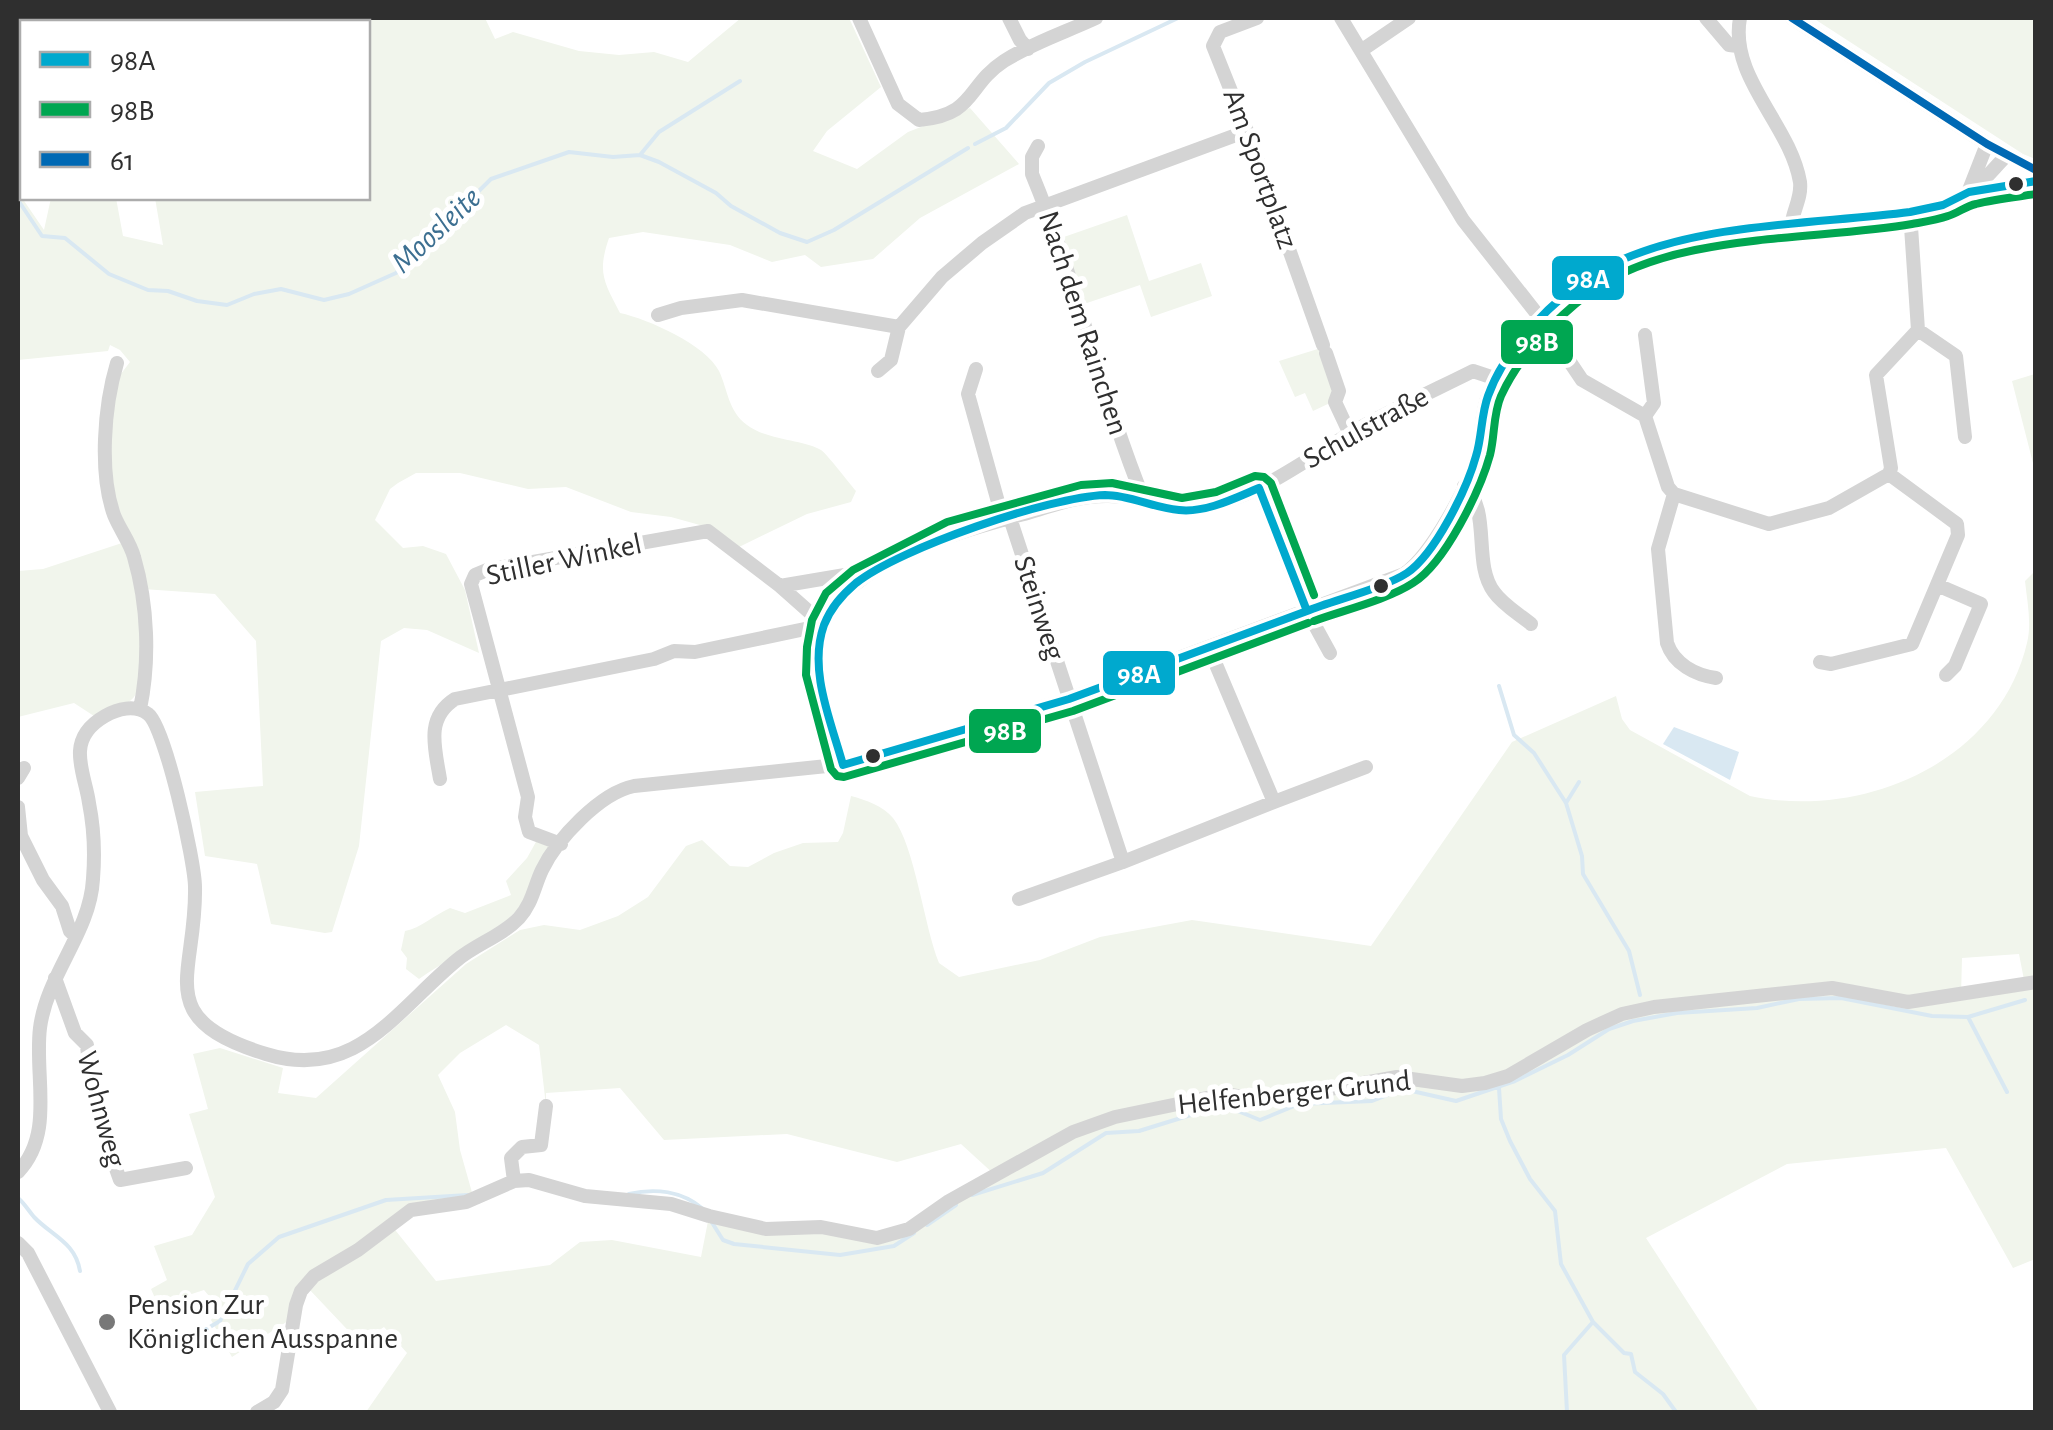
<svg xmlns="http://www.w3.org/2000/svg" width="2053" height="1430" font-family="'Alegreya Sans',sans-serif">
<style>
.green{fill:#f1f5ec;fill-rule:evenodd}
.water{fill:#d9e8f2}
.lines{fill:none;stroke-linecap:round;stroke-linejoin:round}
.stream{stroke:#d9e8f2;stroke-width:4}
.minor{stroke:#d4d4d4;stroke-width:14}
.bus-1-casing{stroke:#fff;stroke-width:15}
.bus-2-casing{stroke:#fff;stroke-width:15}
.bus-3-casing{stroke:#fff;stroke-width:15}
.bus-1{stroke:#00a9ce;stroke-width:8}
.bus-2{stroke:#00a651;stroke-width:8}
.bus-3{stroke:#0069b4;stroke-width:8}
.bus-dot{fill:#2f2f2f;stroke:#fff;stroke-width:4}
.poi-dot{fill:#787878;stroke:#fff;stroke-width:4}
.labels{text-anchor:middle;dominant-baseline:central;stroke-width:10;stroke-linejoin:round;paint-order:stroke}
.street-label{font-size:30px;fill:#2f2f2f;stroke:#fff}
.poi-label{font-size:30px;fill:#2f2f2f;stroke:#fff;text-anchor:start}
.water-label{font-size:32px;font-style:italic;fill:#3c6f91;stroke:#fff}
.line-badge{stroke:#fff;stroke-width:4}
.badge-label{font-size:28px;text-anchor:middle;font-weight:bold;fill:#fff}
</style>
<rect width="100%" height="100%" fill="#fff"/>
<path class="green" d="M165,18H485L495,39L513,32L579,51L619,55L654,52L688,62L741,18H849L881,87L827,131L813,151L857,169L908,132L970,108L1019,164L920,218L873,259L821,267L805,255L772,262L730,245L643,232L609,238C597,273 604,282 620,313C648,319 706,345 719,371C728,390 728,411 747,425C766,440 806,440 821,450C827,454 849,483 856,491L851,502L807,514L739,547L707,527L671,517L631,512L566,487L528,489L460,473H416L398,483L390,489L375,520L403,548L423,546L446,554L465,590L479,653L427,630L404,628L381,641L359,846L332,932L325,933L271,924L257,864L205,856L195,792L263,786L256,641L215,594L143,589L113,494L109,442L117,379L130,362L120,350L110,345L108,351L18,360V192L44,230L51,198H116L123,236L163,245L155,198H368V22H169Z
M1813,18H2035V159L2023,154Z
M1127,215L1149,281L1201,263L1212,296L1151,317L1140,285L1084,304L1061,238Z
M1321,348L1334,387L1330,403L1313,411L1305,393L1295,397L1279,361Z
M2035,374H2036L2035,471L2012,381Z
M122,543L130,554C134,586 158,679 130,701C121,708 105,712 94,716L74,703L18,717V571L43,569Z
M2035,571V1259L2013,1268L1946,1148L1787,1164L1646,1238L1759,1412H366L407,1353L384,1327L360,1343L308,1288L288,1321L232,1357L211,1320L219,1308L204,1290L158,1305L151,1289L167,1280L154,1246L192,1235L215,1197L189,1114L208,1109L193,1054L220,1048L283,1068L278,1093L316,1098L466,964L520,930L544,925L580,930L618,916L648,897L686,846L702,840L730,866L748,867L774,853L803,843L838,842L843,833L851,796C866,800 883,806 893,818C915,846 924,926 939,963L959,977L1040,960L1100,937L1192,920L1371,946L1512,742L1616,696L1622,719L1630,730L1750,796C1863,820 1999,762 2027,643C2032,623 2027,601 2025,581ZM2019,954L2025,985L1961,996L1962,958ZM506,1025L539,1045L546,1106V1093L620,1088L664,1140L787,1134L897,1162L961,1144L996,1176L877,1238L709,1216L701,1257L612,1240L580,1242L550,1265L436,1281L388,1221L473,1196L460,1150L455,1112L438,1075L460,1053Z
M537,840L552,844C535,866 533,885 520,906C506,928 443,962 419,979L406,969L407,958L401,950L405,931C421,928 434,915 450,908L465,913L511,895L506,881L527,858Z"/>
<path class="water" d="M1674,727L1739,752L1730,780L1663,744Z"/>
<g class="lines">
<path class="stream" d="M975,144L1006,128L1049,83L1085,62L1178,18
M640,155L659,132L740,81
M18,200L42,236L65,238L109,274L148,290L168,291L197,301L227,305L254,294L281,289L324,300L349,294L396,273L491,179L569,152L613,157L640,155L659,162L716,193L731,206L780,233L807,242L834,230L968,148
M1499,686L1514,735L1534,753L1566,803L1582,856L1583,874L1629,951L1640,995
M1566,803L1579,782
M1968,1017L2007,1092
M1499,1088L1501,1119L1510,1141L1530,1179L1555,1211L1561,1264L1593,1322L1624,1353L1631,1354L1635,1372L1663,1394L1676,1412
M629,1194C655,1188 682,1191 703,1209
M972,1195L1043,1173L1106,1133L1139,1131L1223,1105L1260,1120L1299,1104L1372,1101L1403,1089L1456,1101L1515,1081L1568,1055L1609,1029L1633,1021L1677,1013L1757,1008L1799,999L1841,998L1932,1016L1968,1017L2025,1000
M18,1198C25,1204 28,1210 34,1217C52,1236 75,1242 80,1271
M711,1221L723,1240L734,1244L840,1255L894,1246L914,1233
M927,1225L956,1205
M191,1338L220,1321L248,1264L279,1237L386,1200L468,1195
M1567,1412L1564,1355L1592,1323"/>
<path class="minor" d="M859,18L898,104L919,120C976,115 966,86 1004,61C1032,43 1066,32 1096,18
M1009,18L1020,40L1028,49
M1257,18L1220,32L1213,46L1247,131L1323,345
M1341,18L1463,220L1541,319L1582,380L1645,416L1668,487L1674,494L1769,524L1829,508L1889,474L1891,468L1876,375L1918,330L1910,212
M1706,18L1729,45L1738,46
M1740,18C1729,78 1790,124 1800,182C1802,199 1792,211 1791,228
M1792,18L1987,144L2036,170
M1362,50L1409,18
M18,64L22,77
M1038,146L1032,157V174C1076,280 1101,394 1144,500
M1969,190L1987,144
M658,315L681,308L742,300L899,327
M1918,330L1956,356L1965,437
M1645,335L1654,403L1645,416
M1326,353L1339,391L1335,402L1350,434
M117,363C104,406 99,473 114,515C120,530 130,542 134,557C148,605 150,661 140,709
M976,369L968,394L1003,520
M878,371L891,360L899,327L942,277L982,243L1025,213L1247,131
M1464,486C1492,510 1472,563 1494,592C1503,605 1519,614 1531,624
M1259,488L1307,611L1330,653
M1674,494L1658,549L1667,643C1674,664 1695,675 1716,678
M1010,518L1123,862
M1937,585L1981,604L1955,666L1946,675
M780,586L824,625
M1820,662L1831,664L1912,644L1958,535L1957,524L1889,474
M843,765C828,724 808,667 824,624C848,561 965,530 1024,514C1051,506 1077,496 1106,496C1149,495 1170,518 1217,504C1266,491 1308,458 1351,433C1391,410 1433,391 1473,371L1497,379
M18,778L24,768
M440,779C435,748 425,718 455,699L654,659L674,651L695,652L824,625
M1274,802L1366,767
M18,807L21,836L43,880L62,906L70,931L76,937
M561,844L529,832L525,817L528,797L471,584L475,575L487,570L708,531L780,586L845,575L860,580
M1019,899L1123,862L1274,802L1209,648
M55,978L75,1033L87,1045C90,1093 104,1135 120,1180L186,1168
M18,1172C55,1134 34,1076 40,1028C47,974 90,933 93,879C95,854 94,828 89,803C87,787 79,768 80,751C81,735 91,724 105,716C117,709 135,704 148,714C165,726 195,862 195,887C197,976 149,1018 266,1054C356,1082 396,1010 457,960C476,944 502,936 519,918C532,904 534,887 542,870C557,839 600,793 634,786L856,763L1069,699L1404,574C1431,556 1470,484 1478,452C1482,433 1481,412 1489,393C1506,351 1561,294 1600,271C1683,224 1790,231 1881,217C1907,212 1938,211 1962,197C1979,188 1993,169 2006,156
M514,1181L511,1158L522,1147L541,1145L546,1106
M18,1243L28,1253L110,1412
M257,1412L274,1402L282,1390L296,1305L301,1291L314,1276L358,1250L411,1210L466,1202L514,1181L529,1180L585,1196L671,1204L709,1216L766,1229L821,1227L877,1238L909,1229L949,1201L1073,1132L1115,1117L1226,1094L1263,1101L1397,1077L1462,1086L1485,1083L1508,1076L1587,1030L1622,1014L1654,1007L1832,988L1908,1002L2036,982"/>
<defs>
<path id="bus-1" d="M1259,488L1307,611L1069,699L843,765C831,721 808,670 824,625C831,607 842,595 856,583C900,548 1049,497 1105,495C1130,495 1154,508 1179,510C1206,513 1235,498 1259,488Z
M1307,611C1334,600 1384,588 1407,573C1435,554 1467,489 1476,456C1482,437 1481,415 1488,396C1505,348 1554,298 1597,272C1685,222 1812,225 1910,212L1943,205L1969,192L2036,181"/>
<path id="bus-2" d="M1314,621C1344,610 1387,600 1413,583C1445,563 1480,491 1490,455C1495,435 1493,414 1501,396C1519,356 1555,319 1589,293C1670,232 1814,241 1912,224C1923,222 1937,220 1948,216C1958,213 1966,206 1976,204C1995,199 2016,197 2036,194
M1308,623L1073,711L844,777L837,776L831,769L806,675L807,647L812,620L826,593L853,570L947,522L1081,485L1112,483L1182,498L1216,492L1255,476L1264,477L1271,483L1314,595"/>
<path id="bus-3" d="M1792,18L1987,144L2036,170"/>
</defs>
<use href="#bus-1" class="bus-1-casing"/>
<use href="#bus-2" class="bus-2-casing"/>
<use href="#bus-3" class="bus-3-casing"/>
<use href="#bus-1" class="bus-1"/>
<use href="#bus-2" class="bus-2"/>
<use href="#bus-3" class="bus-3"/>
</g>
<g class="bus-dot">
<circle cx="2016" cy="184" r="9"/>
<circle cx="1381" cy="586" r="9"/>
<circle cx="873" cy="756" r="9"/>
</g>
<circle class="poi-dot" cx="107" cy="1322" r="10"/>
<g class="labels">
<g class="street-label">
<text transform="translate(1260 169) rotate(70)">Am Sportplatz</text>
<text transform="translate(1083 323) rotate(72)">Nach dem Rainchen</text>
<text transform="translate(1366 428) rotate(-29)">Schulstraße</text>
<text transform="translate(564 560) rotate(-12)">Stiller Winkel</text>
<text transform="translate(1039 608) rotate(72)">Steinweg</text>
<text transform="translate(1294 1093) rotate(-6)">Helfenberger Grund</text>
<text transform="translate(101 1109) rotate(75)">Wohnweg</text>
</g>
<g class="poi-label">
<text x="127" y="1305">Pension Zur<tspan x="127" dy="34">Königlichen Ausspanne</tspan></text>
</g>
<g class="water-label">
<text transform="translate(436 230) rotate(-43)">Moosleite</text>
</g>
</g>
<g class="line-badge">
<rect x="1550" y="254" width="76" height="48" rx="10" fill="#00a9ce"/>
<rect x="1499" y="318" width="76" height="48" rx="10" fill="#00a651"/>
<rect x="1101" y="649" width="76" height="48" rx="10" fill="#00a9ce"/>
<rect x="967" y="707" width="76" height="48" rx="10" fill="#00a651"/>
</g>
<g class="badge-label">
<text x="1588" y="288">98A</text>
<text x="1537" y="351">98B</text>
<text x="1139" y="683">98A</text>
<text x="1005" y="740">98B</text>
</g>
<rect width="2053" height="1430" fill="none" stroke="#2f2f2f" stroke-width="40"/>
<rect x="20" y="20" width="350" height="180" fill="#ffffff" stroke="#acacac" stroke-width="2.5"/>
<rect x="40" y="52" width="50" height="15" fill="#00a9ce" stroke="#acacac" stroke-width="2.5"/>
<text x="110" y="70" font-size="30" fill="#2f2f2f">98A</text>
<rect x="40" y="102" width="50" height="15" fill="#00a651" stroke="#acacac" stroke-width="2.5"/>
<text x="110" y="120" font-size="30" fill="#2f2f2f">98B</text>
<rect x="40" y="152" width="50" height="15" fill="#0069b4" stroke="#acacac" stroke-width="2.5"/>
<text x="110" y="170" font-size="30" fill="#2f2f2f">61</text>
</svg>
